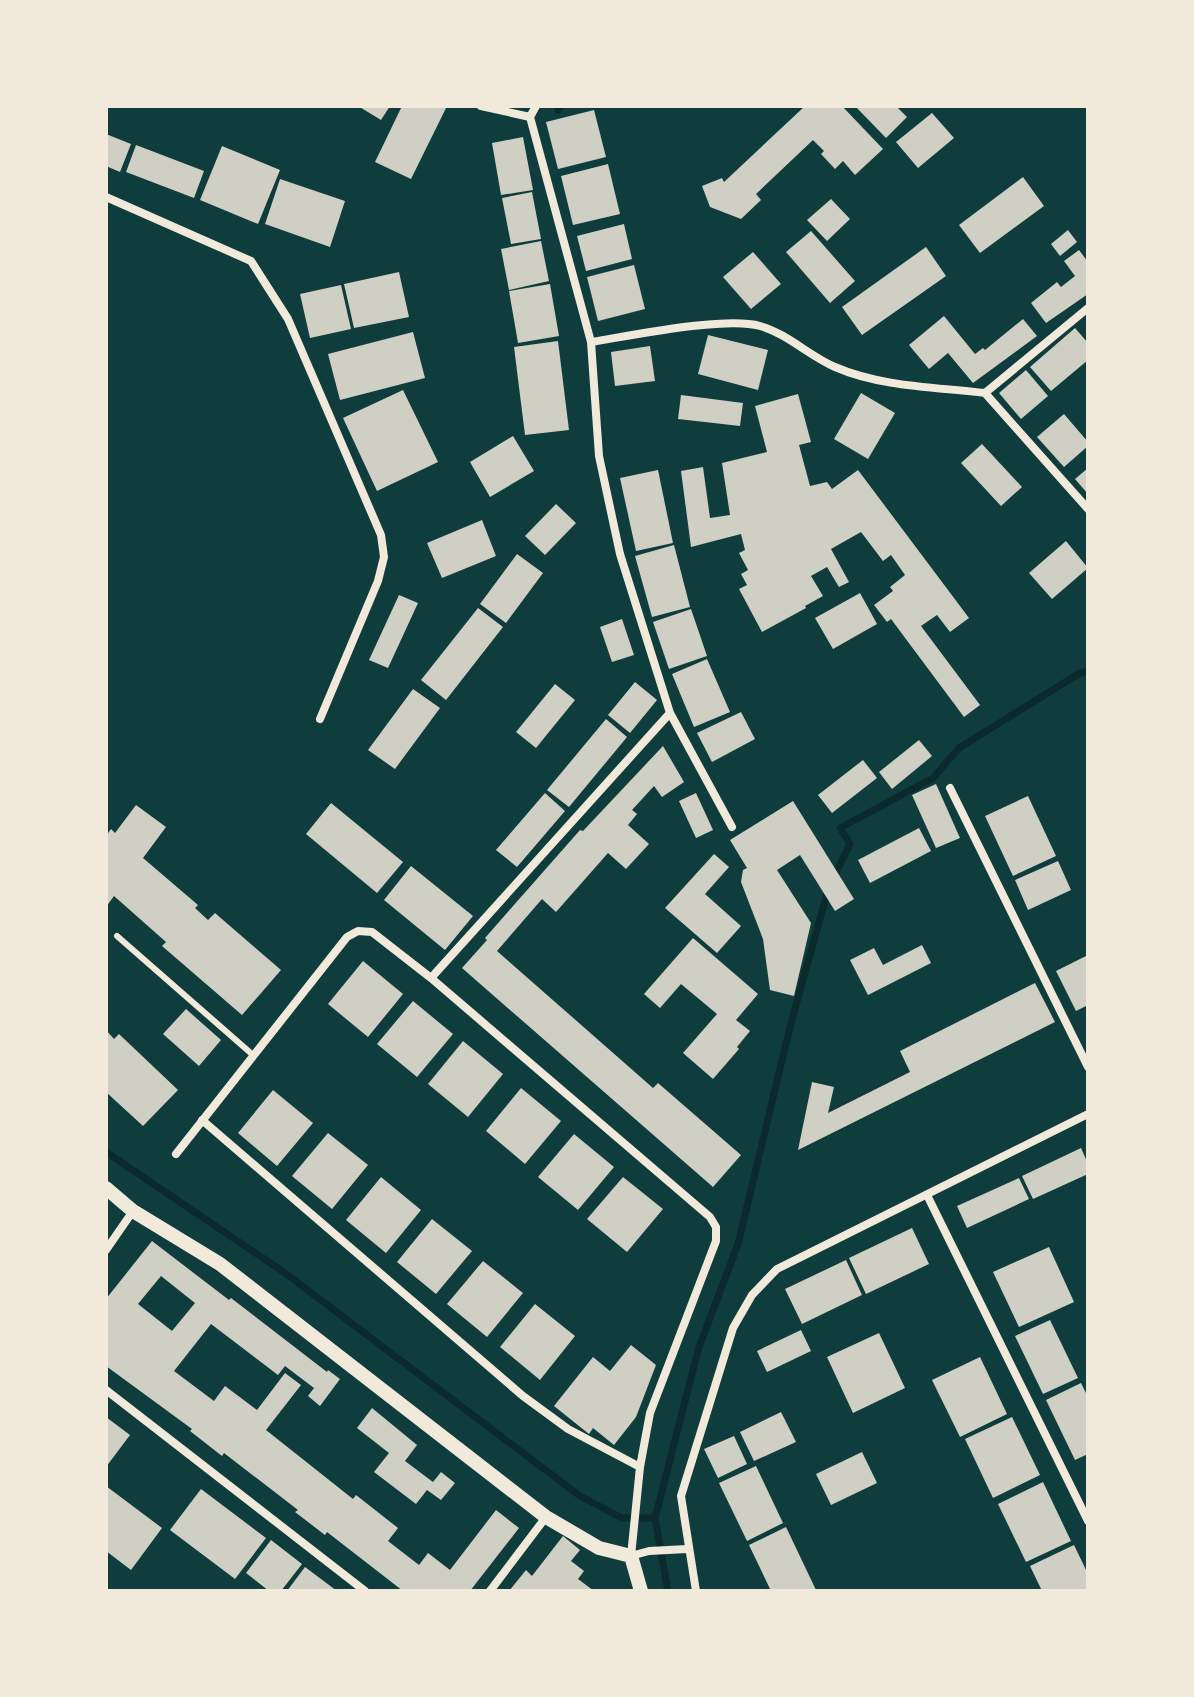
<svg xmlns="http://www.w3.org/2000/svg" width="1194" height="1697" font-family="Raleway,sans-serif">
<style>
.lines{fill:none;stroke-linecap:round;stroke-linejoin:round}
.stream{stroke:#0a2a2b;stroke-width:7}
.building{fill:#cfcfc3;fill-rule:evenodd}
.service{stroke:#f1e9da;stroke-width:6}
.minor{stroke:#f1e9da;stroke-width:8}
.tertiary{stroke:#f1e9da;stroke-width:14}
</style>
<rect width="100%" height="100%" fill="#0f3d3e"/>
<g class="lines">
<path class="stream" d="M558,110L561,106
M833,879L850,844L840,828L933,778L959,748L1080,673L1088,671
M106,1152L285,1273L580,1496L622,1518H655
M668,1591L655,1518L699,1347L738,1244L790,1027L828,890"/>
</g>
<path class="building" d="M358,106H390L381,120Z
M402,106H447L411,179L375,162Z
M805,106H842L883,149L855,175L843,161L835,169L821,154L824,151L813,140L756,194L761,200L741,219L710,207L702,186L722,178L724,182Z
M855,106H896L907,117L886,138Z
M594,110L606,157L558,169L546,122Z
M932,113L954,138L918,168L896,142Z
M106,134L131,144L120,172L106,166Z
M523,137L533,190L501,195L492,143Z
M136,145L204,171L194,198L126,172Z
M222,146L280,170L258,224L200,200Z
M608,164L620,214L573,225L561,176Z
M1023,177L1044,206L980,253L959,225Z
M280,179L345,201L330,247L265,224Z
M532,192L541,239L511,244L502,198Z
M831,199L850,219L827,241L807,220Z
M624,224L632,259L586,271L577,236Z
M1068,230L1077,242L1060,256L1051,244Z
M811,231L855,281L830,303L786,252Z
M541,241L549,281L509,290L501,249Z
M926,247L946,276L862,335L842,307Z
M1079,250L1088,262V294L1046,323L1031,303L1057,282L1061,287L1075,276L1064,261Z
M753,252L781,284L751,309L723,277Z
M634,265L645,309L598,321L587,277Z
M399,272L409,317L354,328L344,284Z
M550,284L559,336L518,343L509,291Z
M341,285L351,329L310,338L300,294Z
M944,316L975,354L983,348L985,350L1023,319L1037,336L973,383L948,353L929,369L909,345Z
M1075,328L1088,343V360L1051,391L1030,367Z
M413,332L425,378L340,400L328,354Z
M708,335L768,350L758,390L698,374Z
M558,341L569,430L525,435L514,347Z
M650,346L655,381L615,386L611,352Z
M1026,370L1048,396L1021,419L999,393Z
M403,390L438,462L377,491L343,418Z
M861,393L895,413L868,459L834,439Z
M798,394L811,442L799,445L810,486L827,482L832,489L858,470L969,618L950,632L937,615L921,626L980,705L964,717L891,619L887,622L874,605L893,591L890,587L905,575L891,555L883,561L861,532L831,549L849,582L839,587L827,567L811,576L823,596L805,606L806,608L762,632L739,589L747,585L741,574L748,570L739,553L745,550L741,534L691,547L681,471L703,467L710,518L730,515L722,463L767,452L755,406Z
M681,395L743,403L740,426L678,419Z
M1064,414L1088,442V446L1064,467L1037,437Z
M513,436L534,471L490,497L470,462Z
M982,444L1022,487L1001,506L961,463Z
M1088,468V494L1075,479Z
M658,470L673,543L636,551L620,478Z
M556,504L576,523L545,555L525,536Z
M482,520L496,556L442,578L427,543Z
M1066,541L1088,568L1052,599L1029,573Z
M674,545L690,607L652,617L635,556Z
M517,554L543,573L506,623L480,604Z
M860,593L877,624L833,649L815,618Z
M399,595L418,603L388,668L369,660Z
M478,608L503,627L446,700L421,680Z
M691,609L707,656L669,669L653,622Z
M622,619L634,655L612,662L600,627Z
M707,659L730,712L694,727L672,674Z
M635,682L657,700L630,733L608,715Z
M555,684L575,700L536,748L516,732Z
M413,689L440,708L395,769L368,750Z
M741,712L755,739L712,762L697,733Z
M606,719L627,737L569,807L547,790Z
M919,740L932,756L892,789L879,772Z
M663,746L684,782L662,797L654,786L632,810L637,814L628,825L649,844L626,869L608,853L556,912L542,899L497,951L653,1088L658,1083L741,1155L713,1187L462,968L487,940L485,938L580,830L583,831Z
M863,760L877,778L832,813L818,795Z
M936,784L960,838L936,848L912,795Z
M545,793L565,811L517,867L496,850Z
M696,793L713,830L696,838L679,801Z
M1028,796L1056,856L1013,876L985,816Z
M793,801L854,899L835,911L800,855L777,870L811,923L794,996L770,990L763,939L741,882L743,870L747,868L730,840Z
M331,803L403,862L377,893L306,834Z
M136,805L166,827L143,858L198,905L195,908L208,920L215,913L281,970L242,1015L162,946L166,942L114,896L106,907V836L111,829L115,833Z
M919,828L931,851L870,883L858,860Z
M714,854L729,867L705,894L741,926L717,953L665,908Z
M1058,861L1071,890L1028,910L1015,880Z
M411,866L473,916L445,950L384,900Z
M693,938L758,994L736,1020L750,1031L737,1047L739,1049L713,1079L683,1053L717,1014L681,984L660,1008L644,994Z
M922,945L931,963L868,995L850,960L874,948L883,965Z
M1088,955V1005L1076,1011L1056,971Z
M363,961L403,994L368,1037L328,1004Z
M1035,983L1055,1022L798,1150L812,1082L834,1087L828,1113L910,1072L900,1051Z
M413,1001L453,1034L417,1077L377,1044Z
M186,1009L221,1040L199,1066L163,1034Z
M106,1030L114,1039L119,1034L178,1090L143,1126L106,1092Z
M463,1041L503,1074L468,1117L428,1084Z
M521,1088L561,1121L525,1164L486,1131Z
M273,1090L313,1123L277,1166L238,1133Z
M328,1133L368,1165L332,1209L292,1176Z
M574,1134L614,1167L578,1210L538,1177Z
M1081,1148L1088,1164V1174L1033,1199L1022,1176Z
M381,1177L421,1210L386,1253L346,1220Z
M623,1177L663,1209L627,1252L587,1219Z
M1019,1178L1029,1199L967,1228L957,1206Z
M432,1219L472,1251L436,1294L397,1262Z
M912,1228L929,1264L866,1294L849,1258Z
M152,1241L229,1300L231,1298L327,1372L328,1370L340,1379L320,1406L308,1396L314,1388L285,1366L278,1375L211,1324L174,1371L214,1401L225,1386L257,1410L285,1373L301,1385L266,1430L353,1499L356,1495L398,1528L388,1541L419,1565L428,1553L450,1570L496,1510L519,1528L470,1591H403L327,1532L325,1535L295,1512L298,1510L224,1453L222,1456L190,1431L192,1429L106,1366V1299ZM161,1276L195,1303L172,1331L138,1304Z
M1049,1247L1074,1302L1019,1327L993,1272Z
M846,1260L862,1295L802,1324L785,1289Z
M483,1261L523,1293L487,1337L447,1304Z
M535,1304L575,1336L540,1380L500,1347Z
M1050,1320L1078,1378L1043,1394L1015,1336Z
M801,1330L811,1351L767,1372L757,1351Z
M879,1333L905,1388L853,1413L827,1357Z
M631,1345L656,1365L636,1417L614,1445L593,1428L589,1434L554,1406L593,1357L610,1371Z
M980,1357L1007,1414L960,1437L932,1380Z
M1081,1383L1088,1397V1454L1075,1460L1046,1400Z
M372,1408L417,1445L405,1461L433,1482L441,1472L455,1483L441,1500L427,1490L416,1504L374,1472L389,1453L357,1428Z
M781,1412L796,1442L754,1461L740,1432Z
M106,1417L130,1435L106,1467Z
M1012,1417L1040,1475L993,1498L965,1439Z
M734,1436L747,1464L718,1478L704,1449Z
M862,1452L877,1483L831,1505L816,1474Z
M756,1466L783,1523L747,1541L719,1483Z
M1043,1482L1071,1541L1026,1562L998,1504Z
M106,1486L162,1528L131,1570L106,1551Z
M201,1489L266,1538L235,1579L170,1530Z
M786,1527L816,1590L814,1591H771L749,1545Z
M563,1536L580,1550L571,1561L584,1571L578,1579L594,1591H509L526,1570L532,1576Z
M271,1540L302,1564L281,1591H269L246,1573Z
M1074,1545L1088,1574V1591H1042L1030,1566Z
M305,1567L337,1591H287Z"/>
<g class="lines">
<path class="service" d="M117,936L253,1055"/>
<path class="minor" d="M481,106L530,117
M106,197L251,261L288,319L381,535L384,557L378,581L320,719
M591,342C630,336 725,316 760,326C788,334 809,356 835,367C881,387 936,387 985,393L1088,509
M985,393L1088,308
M670,713L732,827
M950,788L1088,1067
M431,978L670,713L620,554L599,456L591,342L530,117L536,106
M202,1120L523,1396L568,1429L640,1467
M176,1154L347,937L358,931L372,932L431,978L710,1217L716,1227V1241L650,1413L640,1467L631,1556L649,1551L687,1549
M927,1195L1088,1521
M106,1250L133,1211
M106,1390L365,1591
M490,1591L546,1517
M696,1591L681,1496L733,1328L752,1295L777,1269L1088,1114"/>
<path class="tertiary" d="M106,1188L133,1211L220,1264L546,1517L599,1548L631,1556L641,1591"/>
</g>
<rect width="1194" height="1697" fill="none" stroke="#f1e9da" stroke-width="216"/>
</svg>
